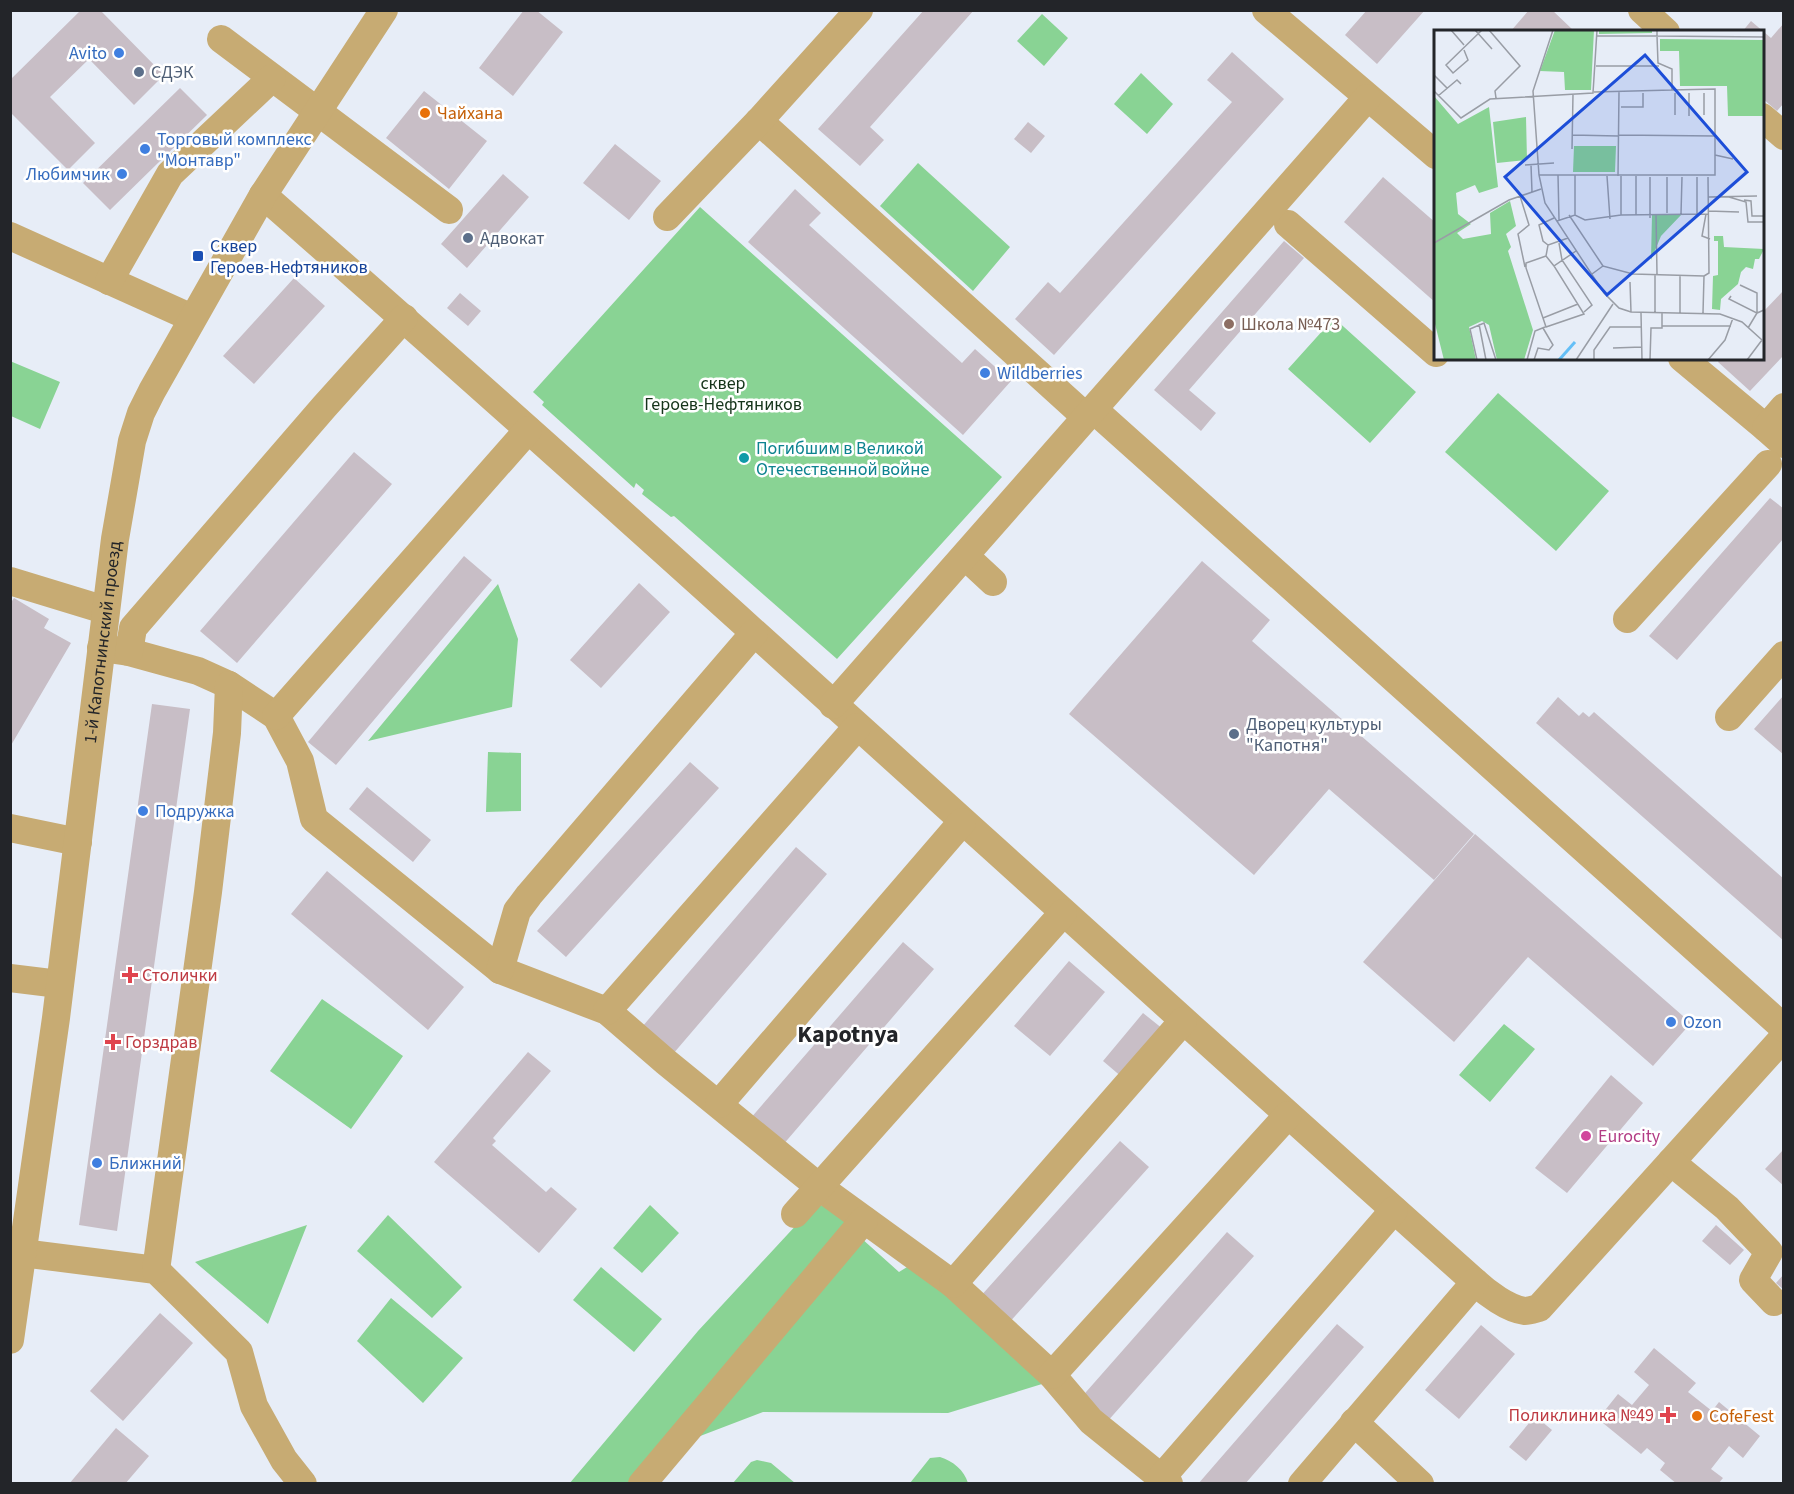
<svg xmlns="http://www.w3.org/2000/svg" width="1794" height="1494" font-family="'Source Sans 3',sans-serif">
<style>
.green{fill:#89d394}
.building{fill:#c8bec6}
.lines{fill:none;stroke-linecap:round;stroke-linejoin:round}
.minor{stroke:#c7ab73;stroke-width:28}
.shop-dot{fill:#3f7fe0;stroke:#fff;stroke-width:2}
.service-dot{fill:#5c6f8a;stroke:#fff;stroke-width:2}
.food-dot{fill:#e8710a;stroke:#fff;stroke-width:2}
.transit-dot{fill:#1a4fb4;stroke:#fff;stroke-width:2}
.education-dot{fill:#8d6e63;stroke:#fff;stroke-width:2}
.culture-dot{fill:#0f9aa8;stroke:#fff;stroke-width:2}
.health-dot{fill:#e0444e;stroke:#fff;stroke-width:2}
.hotel-dot{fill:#d1479c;stroke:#fff;stroke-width:2}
.labels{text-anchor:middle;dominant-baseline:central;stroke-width:5;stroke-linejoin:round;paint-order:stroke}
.shop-label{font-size:18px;fill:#366cbe;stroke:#fff;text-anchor:start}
.service-label{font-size:18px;fill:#4e5e75;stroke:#fff;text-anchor:start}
.food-label{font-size:18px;fill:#c56008;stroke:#fff;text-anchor:start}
.transit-label{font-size:18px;fill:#164399;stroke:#fff;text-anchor:start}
.education-label{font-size:18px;fill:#785e54;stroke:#fff;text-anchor:start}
.park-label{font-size:18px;fill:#15341a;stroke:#fff}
.culture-label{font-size:18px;fill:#0d838f;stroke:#fff;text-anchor:start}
.street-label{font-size:18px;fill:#232529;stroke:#fff}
.health-label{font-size:18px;fill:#be3a42;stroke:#fff;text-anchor:start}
.hotel-label{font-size:18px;fill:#b23c85;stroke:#fff;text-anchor:start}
.district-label{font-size:24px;font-weight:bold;fill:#232529;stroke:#fff}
.inset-river{fill:none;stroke:#64bff7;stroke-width:3}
.inset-road{fill:none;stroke:#999da5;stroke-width:1.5}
.view{fill:#1d4ed8;fill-opacity:0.15;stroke:#1d4ed8;stroke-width:3}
.inset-edge{fill:none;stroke:#232529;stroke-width:3}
</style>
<rect width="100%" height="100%" fill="#e7edf7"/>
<path class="green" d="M1042,14L1068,38L1044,66L1017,41Z
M1141,73L1173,104L1147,134L1114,104Z
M918,163L1010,247L973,291L880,206Z
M700,207L1002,477L837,659L674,516L671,517L642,494L644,490L636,483L634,488L542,405L544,402L533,392Z
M1334,318L1416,392L1370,443L1288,369Z
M10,361L60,382L40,429L11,416Z
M1498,393L1609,491L1556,551L1445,452Z
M498,584L518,639L512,707L368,741Z
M488,752L521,753V811L486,812Z
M322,999L403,1056L351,1129L270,1071Z
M1504,1024L1535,1049L1490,1102L1459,1075Z
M833,1202L861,1238L899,1272L912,1264L1055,1380L948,1413L763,1412L661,1451L633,1483L569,1484L698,1331L812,1208Z
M650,1205L679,1233L642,1273L613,1248Z
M388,1215L462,1287L432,1318L357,1251Z
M307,1225L268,1324L195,1262Z
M601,1267L662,1319L634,1352L573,1300Z
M391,1298L463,1358L423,1403L357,1341Z
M940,1457C953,1461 964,1470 968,1483H910L930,1458Z
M757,1460L771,1463L795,1483H733L751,1462Z"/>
<path class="building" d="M81,10H100L164,75L134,105L89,59L50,97L95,143L68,170L10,112V80Z
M524,10H536L563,32L513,96L479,68Z
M924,10H974L870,127L884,140L860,166L818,129Z
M1367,10H1425L1377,64L1345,35Z
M1529,10H1552L1573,30L1572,32H1510Z
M1751,21L1771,38L1784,23V103L1777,111L1762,98V32H1742Z
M1232,52L1284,99L1054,355L1015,319L1048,282L1060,293L1232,102L1207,80Z
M180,88L207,115L110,210L83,183Z
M424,91L487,141L449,189L386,138Z
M1028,122L1045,136L1031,153L1014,139Z
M615,144L661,181L629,220L583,183Z
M503,174L529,197L467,268L441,244Z
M1383,177L1436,223V303L1344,222Z
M795,189L821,213L809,225L962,363L975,349L1011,381L963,435L748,242Z
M1284,241L1304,258L1189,390L1216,413L1201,431L1154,390Z
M294,278L325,306L254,384L223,356Z
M1784,290V355L1750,391L1718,362L1721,358H1762V313Z
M460,293L481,311L468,326L447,308Z
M354,452L392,484L237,663L200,631Z
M1770,498L1784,509V538L1677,660L1649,636Z
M464,556L492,580L336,765L308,742Z
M1202,561L1270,620L1252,641L1474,834L1434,880L1329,789L1254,875L1069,714Z
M639,583L670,612L601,688L570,660Z
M14,598L49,619L44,628L71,643L10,747V604Z
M1784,695V755L1754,729Z
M1558,697L1579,716L1583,712L1589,717L1594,712L1784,879V941L1536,723Z
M152,704L190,709L117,1231L79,1225Z
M690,762L719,788L566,957L537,931Z
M367,787L431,840L413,862L349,809Z
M1475,834L1691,1023L1653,1066L1528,957L1454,1042L1363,962Z
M796,847L827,874L673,1054L642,1027Z
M327,871L464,987L428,1030L291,914Z
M903,942L934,969L782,1146L750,1119Z
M1069,961L1105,992L1050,1056L1014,1026Z
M1143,1013L1163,1029L1123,1078L1103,1061Z
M528,1052L551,1071L493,1138L496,1141L492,1145L546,1192L551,1187L577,1209L539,1253L434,1162Z
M1611,1075L1643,1103L1567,1193L1535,1168Z
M1120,1141L1149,1167L999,1334L970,1308Z
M1784,1149V1186L1765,1169Z
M1716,1225L1744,1250L1730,1265L1702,1241Z
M1227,1232L1254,1256L1106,1423L1079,1400Z
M1784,1274V1290L1776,1283Z
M160,1313L193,1343L123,1421L90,1391Z
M1337,1324L1364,1347L1245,1484H1198Z
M1481,1325L1515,1354L1459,1419L1425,1390Z
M1654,1348L1696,1383L1688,1392L1712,1411L1719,1402L1760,1436L1743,1458L1729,1446L1711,1469L1723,1478L1718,1484H1677L1660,1470L1665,1463L1647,1448L1641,1454L1598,1419L1618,1394L1632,1405L1649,1385L1634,1372Z
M1535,1416L1552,1430L1526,1461L1509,1447Z
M116,1428L149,1456L125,1484H69Z"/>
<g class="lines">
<g class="minor">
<path d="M1266,10L1436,155"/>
<path d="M1642,10L1666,32"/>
<path d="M221,39L449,210"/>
<path d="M1762,117L1784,136"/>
<path d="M759,121L1086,417"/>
<path d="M263,195C671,552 1070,921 1475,1282C1487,1293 1508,1309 1525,1311C1529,1311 1535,1309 1539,1308L1784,1037"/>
<path d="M667,217L759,121L859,10"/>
<path d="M1288,224L1436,353"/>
<path d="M10,236L192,318"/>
<path d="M109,281L170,174L272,78"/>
<path d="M1682,358L1766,428"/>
<path d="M1784,407L1766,428L1784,444"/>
<path d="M1093,409L1784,1028"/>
<path d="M965,556L993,582"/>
<path d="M10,581L105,610"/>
<path d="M1627,619L1768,464"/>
<path d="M101,648L129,652L198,671L229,685L276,716L300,761L314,819L500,970L607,1011L666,1062L818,1186L953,1284L1052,1375L1091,1421L1169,1484"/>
<path d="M129,652L133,628L324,407L404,318"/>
<path d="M833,705L1367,98"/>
<path d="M276,716L528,430"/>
<path d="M1729,717L1784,655"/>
<path d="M10,828L78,842"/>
<path d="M500,970L517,911L529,895L754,633"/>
<path d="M10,978L59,984"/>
<path d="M607,1011L857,727"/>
<path d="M719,1104L962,822"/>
<path d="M1671,1162L1727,1208L1769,1252L1753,1280L1774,1302"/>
<path d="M795,1214L1063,913"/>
<path d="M22,1253L156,1270L239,1352L254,1406L284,1460L303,1484"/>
<path d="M156,1270L208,892L227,733L229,685"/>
<path d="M953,1284L1183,1021"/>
<path id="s1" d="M10,1340L56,1018L115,539L132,441L141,413L152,391L263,195L384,10"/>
<path d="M1052,1375L1288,1115"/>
<path d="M1354,1422L1420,1484"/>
<path d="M1162,1477L1394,1210"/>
<path d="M642,1484L864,1220"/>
<path d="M1302,1484L1475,1282"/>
</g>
</g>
<g class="shop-dot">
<circle cx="119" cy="53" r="6"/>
<circle cx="145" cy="149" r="6"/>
<circle cx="122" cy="174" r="6"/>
<circle cx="985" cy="373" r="6"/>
<circle cx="143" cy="811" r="6"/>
<circle cx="1671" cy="1022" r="6"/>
<circle cx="97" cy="1163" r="6"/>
</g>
<g class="service-dot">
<circle cx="139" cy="72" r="6"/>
<circle cx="468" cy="238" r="6"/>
<circle cx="1234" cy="734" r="6"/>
</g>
<g class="food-dot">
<circle cx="425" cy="113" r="6"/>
<circle cx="1697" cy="1416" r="6"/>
</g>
<rect class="transit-dot" x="192" y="250" width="12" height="12" rx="3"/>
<circle class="education-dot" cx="1229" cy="324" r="6"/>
<circle class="culture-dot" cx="744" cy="458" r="6"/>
<g class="health-dot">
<path d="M127 966h6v6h6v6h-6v6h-6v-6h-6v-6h6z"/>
<path d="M110 1033h6v6h6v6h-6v6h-6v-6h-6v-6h6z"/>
<path d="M1665 1406h6v6h6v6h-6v6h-6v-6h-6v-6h6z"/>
</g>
<circle class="hotel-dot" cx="1586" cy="1136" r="6"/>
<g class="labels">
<g class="shop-label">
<text x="107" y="53" text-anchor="end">Avito</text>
<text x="157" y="139">Торговый комплекс<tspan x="157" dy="21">"Монтавр"</tspan></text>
<text x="110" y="174" text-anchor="end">Любимчик</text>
<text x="997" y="373">Wildberries</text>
<text x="155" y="811">Подружка</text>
<text x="1683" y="1022">Ozon</text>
<text x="109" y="1163">Ближний</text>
</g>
<g class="service-label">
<text x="151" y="72">СДЭК</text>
<text x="480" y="238">Адвокат</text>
<text x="1246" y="724">Дворец культуры<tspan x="1246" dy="21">"Капотня"</tspan></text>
</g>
<g class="food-label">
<text x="437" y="113">Чайхана</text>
<text x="1709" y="1416">CofeFest</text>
</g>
<g class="transit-label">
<text x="210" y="246">Сквер<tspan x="210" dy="21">Героев-Нефтяников</tspan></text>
</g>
<g class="education-label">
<text x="1241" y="324">Школа №473</text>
</g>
<g class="park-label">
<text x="723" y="383">сквер<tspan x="723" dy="21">Героев-Нефтяников</tspan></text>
</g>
<g class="culture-label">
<text x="756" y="448">Погибшим в Великой<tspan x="756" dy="21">Отечественной войне</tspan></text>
</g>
<g class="street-label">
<text stroke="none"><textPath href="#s1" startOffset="704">1-й Капотнинский проезд</textPath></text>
</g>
<g class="health-label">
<text x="142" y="975">Столички</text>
<text x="125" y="1042">Горздрав</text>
<text x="1654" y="1415" text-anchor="end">Поликлиника №49</text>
</g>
<g class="hotel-label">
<text x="1598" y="1136">Eurocity</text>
</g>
<g class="district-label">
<text x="848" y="1034">Kapotnya</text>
</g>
</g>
<g transform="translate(1434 30)">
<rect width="330" height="330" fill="#e7edf7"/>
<path d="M121,0H160L157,60H131L130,42L106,41ZM165,0H218V3L165,4ZM226,9L330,10V86H294L293,56H246L245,21H226ZM0,66L24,94L55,77L64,157L45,163L41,155L22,163L24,184L37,194L23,203L29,209L57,204L56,183L76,171L82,196L72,204L77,217L74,221L99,300L90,330H63L55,295L48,291L35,297L42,330H10L0,290ZM92,87L93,130L63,133L59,92ZM140,116H182L181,142H139ZM248,184L227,206L217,230L218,185ZM280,206H289L290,217L330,219L325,229H321L319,239L312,237L307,242L304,254L287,269L286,280L278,279L279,246L284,245V211H280Z" fill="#89d394"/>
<path class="inset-river" d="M125,330L141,312"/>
<path class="inset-road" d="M17,0L30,15M41,0L58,19M55,0L86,36L61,61L62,68M119,0L99,61L105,145L111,173L170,263L185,278L197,282L286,284L308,292L328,310M223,0V6L330,7M30,20L34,30L19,43L12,35L48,0M162,36H225M0,45L13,58M0,61L27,88L56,69L159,63L163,0M160,62L238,60M4,66L23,50L27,54M187,77H209V63M241,85V63M270,85V63M255,86V63M138,105L184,106M184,105L281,106M138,119L139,64M281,125L299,129M91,135L120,133M97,135L98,162M105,145H281V59L238,60V39L224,33L223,6H163M124,145L125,190M173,146L176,189M184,146L185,62M202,146V185M263,147V184M86,166L95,195L84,204L91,237M274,167L323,166M295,167L312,172L314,192H330M310,170L317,171L318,186H330M274,181L305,182M233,183V147M222,184L223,244M247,184L248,147M272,184L268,206L276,209M135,185L169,236M141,185V145M187,185V146M216,188V147M123,191L141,185L151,190L187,185L274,184M0,213L75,170L107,159M125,213L128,230L158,275L150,282M114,215L109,211L105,195L120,188M112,226L92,233V238L109,288L144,274M120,236L112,226L114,215L134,208M158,244L169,236L199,244L270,246M221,244V282M246,245V283M196,252L197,282M306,255L323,263V283L330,280M297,266L295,269L323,283L314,298M207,283L208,330M269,283L270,246L275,243L274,147M109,288L112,297L150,284L120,236L142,221M45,294L52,330M228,296H297M179,318L208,317M43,330L36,299L50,293L62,330M93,330L101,301L111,297M100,330L104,318L115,320L119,315L109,298M142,330L179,274M160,330V320L176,297H207M216,330L217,298H228V282M274,330L291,310L299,288M313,330L328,310"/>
<path class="view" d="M211,25L313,142L173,265L71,147Z"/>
<rect width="330" height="330" class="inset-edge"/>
</g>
<rect width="1794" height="1494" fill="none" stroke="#232529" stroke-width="24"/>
</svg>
